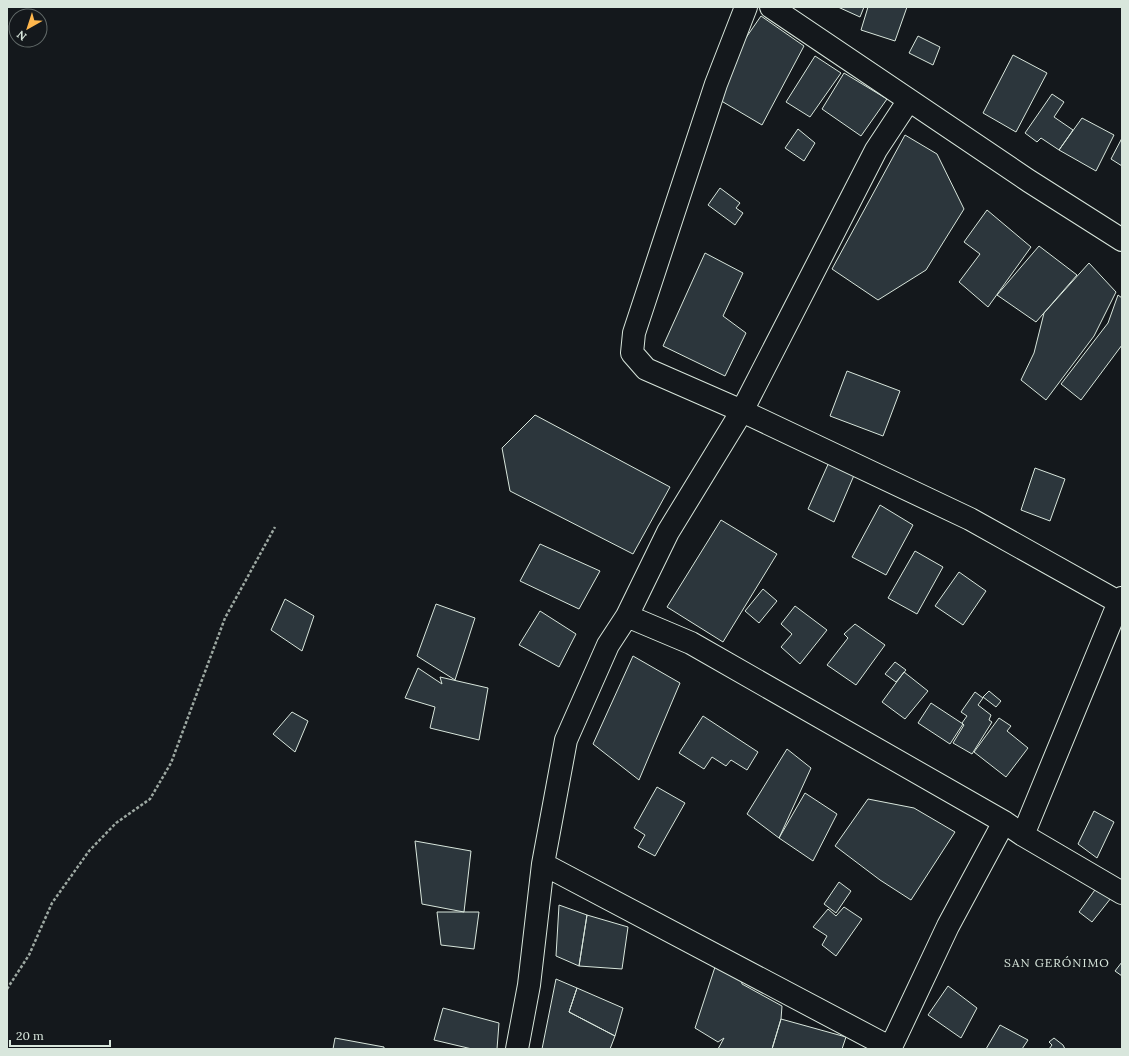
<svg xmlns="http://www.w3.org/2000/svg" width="1129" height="1056" font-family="Lora,serif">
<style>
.building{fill:#2c363c;stroke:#d8e6dc}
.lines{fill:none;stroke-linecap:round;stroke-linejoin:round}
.minor-casing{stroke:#d8e6dc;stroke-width:24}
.path{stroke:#9da8a2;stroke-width:2.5;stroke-dasharray:3 2;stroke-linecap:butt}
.minor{stroke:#14181c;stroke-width:22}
.labels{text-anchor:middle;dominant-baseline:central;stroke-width:3;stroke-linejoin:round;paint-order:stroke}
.neighbourhood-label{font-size:12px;letter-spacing:1px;fill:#d8e6dc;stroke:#14181c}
</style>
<rect width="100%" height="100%" fill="#14181c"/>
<path class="building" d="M838,7H864L860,17Z
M868,7H907L895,41L861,30Z
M761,16L804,46L762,125L718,99L734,55Z
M918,36L940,47L933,65L909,53Z
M1013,55L1047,73L1016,132L983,113Z
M815,56L841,73L810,117L786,102Z
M844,73L887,99L861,136L822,109Z
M1052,94L1064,102L1054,117L1073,130L1059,150L1041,138L1037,142L1025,133Z
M1082,118L1114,135L1096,171L1059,150Z
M798,129L815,143L804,161L785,148Z
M905,135L937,154L964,209L926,270L878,300L832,269Z
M1122,138V166L1111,159Z
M720,188L740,203L736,208L743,213L735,225L708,205Z
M987,210L1031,247L988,307L959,282L980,254L964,242Z
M1039,246L1077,275L1036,322L997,295Z
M705,253L743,273L723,316L746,333L725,376L663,346Z
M1089,263L1116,292L1094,336L1046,400L1021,380L1034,353L1044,313Z
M1118,295L1122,298V345L1081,400L1061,384L1108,323Z
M847,371L900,391L883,436L830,416Z
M535,415L670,487L633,554L510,491L502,448Z
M830,460L855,473L834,522L808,509Z
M1035,468L1065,479L1050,521L1021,510Z
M880,505L913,525L886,575L852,557Z
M721,520L777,554L723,642L667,607Z
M540,544L600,571L579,609L520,581Z
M915,551L943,567L917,614L888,598Z
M959,572L986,591L963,625L935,606Z
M763,589L777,601L759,623L745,611Z
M285,599L314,616L302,651L271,630Z
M436,604L475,618L455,680L417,656Z
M795,606L827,630L800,664L781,647L792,634L781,624Z
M540,611L576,634L559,667L519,645Z
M855,624L885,645L856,685L827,665L848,638L844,634Z
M633,656L680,683L639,780L593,744Z
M895,662L906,670L896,682L885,674Z
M418,668L442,684L440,677L488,688L479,740L430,728L435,707L405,698Z
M904,672L928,691L905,719L882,702Z
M989,691L1001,701L996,707L983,697Z
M975,692L983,698L978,705L991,715L989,720L992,722L972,754L953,743L964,725L962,723L967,716L961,712Z
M931,703L963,724L950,744L918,723Z
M292,712L308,721L295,752L273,734Z
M703,716L758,752L747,770L731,760L726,766L712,757L704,769L679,753Z
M999,718L1011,726L1007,731L1028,748L1006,777L974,752Z
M787,749L811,768L779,838L747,814Z
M657,787L685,803L655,856L638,847L645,835L634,828Z
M805,793L837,814L813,861L779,838Z
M868,799L914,808L955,832L911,900L880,880L835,846Z
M1094,811L1114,822L1097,858L1078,844Z
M415,841L471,851L464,912L422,904Z
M839,882L851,891L836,913L824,904Z
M1097,887L1111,898L1092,922L1079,912Z
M559,905L587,915L579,966L556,956Z
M844,907L862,919L836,956L822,945L827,936L813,927L828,909L836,916Z
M437,912H479L474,949L441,945Z
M587,915L628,927L622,969L579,966Z
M1122,962V976L1115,971Z
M716,964L741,978L742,984L782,1006L781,1019L772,1049H718L724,1038L718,1042L695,1028Z
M556,979L577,988L569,1012L615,1036L610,1049H542Z
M948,986L977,1008L961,1038L928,1015Z
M577,988L623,1008L615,1036L569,1012Z
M443,1008L499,1023L497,1049H472L434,1040Z
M781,1019L846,1037L842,1049H772Z
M1000,1025L1028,1040L1022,1049H986Z
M335,1038L384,1047V1049H333Z
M1054,1038L1063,1045L1065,1049H1049L1052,1045L1049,1042Z"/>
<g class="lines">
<defs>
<path id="minor" d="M746,7L716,84L634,333L632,353L646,369L742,411L970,519L1122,604
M771,7L1029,181L1122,240
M627,616L691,643L1004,822L1023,835L1122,893
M1023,835L1119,602L1122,598
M543,864L891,1048
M517,1049L529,985L543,864L566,740L608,645L627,616L668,532L742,411L876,150L909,100
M890,1049L948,926L1004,822"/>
</defs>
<use href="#minor" class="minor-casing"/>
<path class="path" d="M7,989L29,955L52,903L89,851L116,823L150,799L171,763L225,618L275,527"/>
<use href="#minor" class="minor"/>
</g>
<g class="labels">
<g class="neighbourhood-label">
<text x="1057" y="962">SAN GERÓNIMO</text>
</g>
</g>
<rect width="1129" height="1056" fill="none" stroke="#d8e6dc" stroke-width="16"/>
<g transform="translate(28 28) rotate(219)"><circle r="19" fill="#14181c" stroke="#626a69"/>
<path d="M0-3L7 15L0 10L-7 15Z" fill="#ffb74d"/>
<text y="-6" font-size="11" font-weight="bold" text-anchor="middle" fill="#d8e6dc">N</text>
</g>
<path d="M10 1040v6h100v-6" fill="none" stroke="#d8e6dc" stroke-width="2"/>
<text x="16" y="1040" font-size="12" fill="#d8e6dc" stroke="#14181c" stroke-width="3" paint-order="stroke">20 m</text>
</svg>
